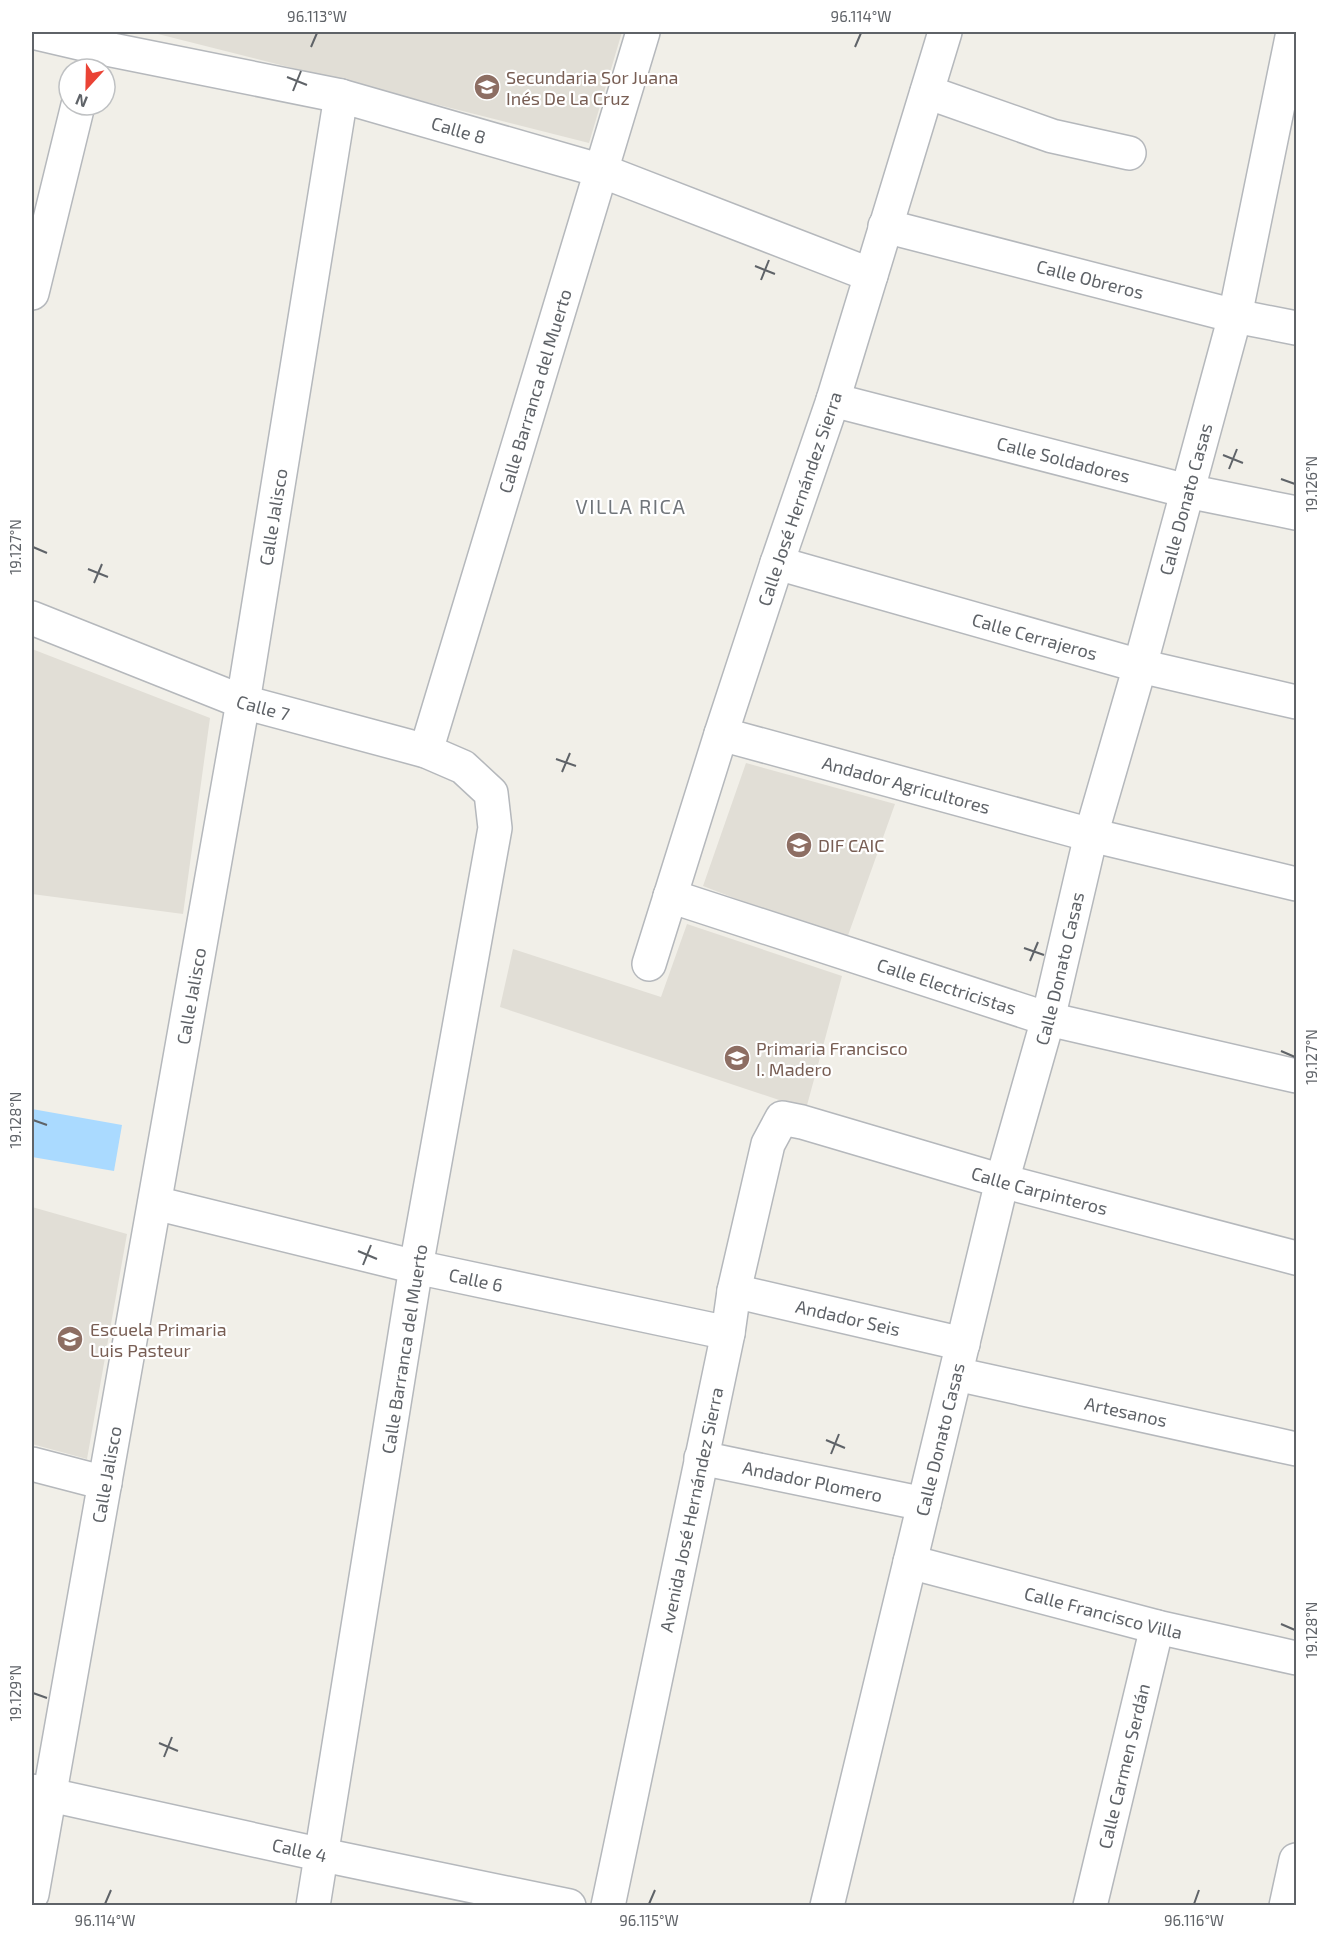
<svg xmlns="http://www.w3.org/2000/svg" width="1328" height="1937" font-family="'Exo 2',sans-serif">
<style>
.education{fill:#e1ded6}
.water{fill:#aadaff}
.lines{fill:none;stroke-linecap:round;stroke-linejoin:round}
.minor-casing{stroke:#b5b8bc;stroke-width:36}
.minor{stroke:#fff;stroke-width:33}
.ticks{fill:none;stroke:#5f6368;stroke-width:2}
.labels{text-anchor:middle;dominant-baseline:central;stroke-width:4.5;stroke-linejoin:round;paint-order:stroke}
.education-label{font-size:18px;fill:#785e54;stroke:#fff;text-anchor:start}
.street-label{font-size:18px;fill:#5f6368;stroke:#fff}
.neighbourhood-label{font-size:20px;letter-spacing:1.5px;fill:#70757a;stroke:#fff}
.neatline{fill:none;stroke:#5f6368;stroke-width:2}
.ticks-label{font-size:15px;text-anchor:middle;fill:#5f6368}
</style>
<rect width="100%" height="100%" fill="#f1efe8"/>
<path class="education" d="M150,32H622L589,143Z
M32,649L210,718L183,914L32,894Z
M746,763L895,804L846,941L703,886Z
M687,924L842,976L806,1109L500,1007L513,949L661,997Z
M32,1207L127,1234L87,1459L32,1444Z"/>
<path class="water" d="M32,1109L122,1125L114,1171L32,1157Z"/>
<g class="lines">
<defs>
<g id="minor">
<path id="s1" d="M32,32L92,46L341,96L602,171L871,275"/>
<path d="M927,92L1052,136L1129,153"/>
<path id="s2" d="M885,226L1235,316L1296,328"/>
<path d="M32,293L78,105"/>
<path id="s3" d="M833,400L1187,491L1296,513"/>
<path id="s4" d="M777,563L1140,666L1296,702"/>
<path id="s5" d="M32,618L243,702L426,751L463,767L491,793L495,828L416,1267L313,1906"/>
<path id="s6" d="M721,734L1091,835L1296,884"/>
<path id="s7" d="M426,751L643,32"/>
<path id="s8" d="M670,896L1048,1019L1296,1076"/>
<path id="s9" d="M649,964L721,734L777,563L833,400L945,32"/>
<path id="s10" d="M155,1203L416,1267L728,1333"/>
<path id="s11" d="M734,1291L963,1344"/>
<path id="s12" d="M956,1374L1296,1449"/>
<path id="s13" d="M701,1458L924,1504"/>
<path d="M32,1464L105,1483"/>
<path id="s14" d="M910,1562L1157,1627L1296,1658"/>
<path id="s15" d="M32,1791L323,1855L569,1906"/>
<path id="s16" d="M32,1894L243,702L341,96"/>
<path id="s17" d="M608,1906L728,1333L734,1291L768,1144L782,1118L802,1122L1002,1181L1296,1258"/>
<path id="s18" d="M827,1906L1002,1181L1048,1019L1091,835L1140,666L1235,316L1293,32"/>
<path id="s19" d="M1090,1906L1157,1627"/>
<path d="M1286,1906L1296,1860"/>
</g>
</defs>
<use href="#minor" class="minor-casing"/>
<use href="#minor" class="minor"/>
</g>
<path class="ticks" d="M311,47L317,33M855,47L861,33M287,77L307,85M293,91L301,71M755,266L775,274M761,280L769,260M1223,455L1243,463M1229,469L1237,449M1281,479L1295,484M33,547L47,553M88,569L108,577M94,583L102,564M556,759L576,766M562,772L570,753M1024,948L1044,955M1030,961L1038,942M1281,1051L1295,1057M33,1120L47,1125M358,1251L377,1259M363,1265L371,1245M826,1440L845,1448M831,1454L839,1434M1281,1624L1295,1630M33,1693L47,1698M159,1743L178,1751M164,1757L172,1737M105,1904L111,1890M649,1904L655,1890M1194,1904L1199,1890"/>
<defs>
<symbol id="school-disc" viewBox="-11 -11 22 22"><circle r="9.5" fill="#8d6e63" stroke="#fff"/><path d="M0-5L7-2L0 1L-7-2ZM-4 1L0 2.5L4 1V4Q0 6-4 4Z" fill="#fff"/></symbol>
</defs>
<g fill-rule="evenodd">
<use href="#school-disc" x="472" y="72" width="30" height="30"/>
<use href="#school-disc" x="784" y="830" width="30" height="30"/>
<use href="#school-disc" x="722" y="1043" width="30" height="30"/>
<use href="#school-disc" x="55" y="1324" width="30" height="30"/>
</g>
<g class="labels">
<g class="education-label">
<text x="506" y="77">Secundaria Sor Juana<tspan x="506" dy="21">Inés De La Cruz</tspan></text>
<text x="818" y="845">DIF CAIC</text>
<text x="756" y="1048">Primaria Francisco<tspan x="756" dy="21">I. Madero</tspan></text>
<text x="90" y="1329">Escuela Primaria<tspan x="90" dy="21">Luis Pasteur</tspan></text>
</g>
<g class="street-label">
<text stroke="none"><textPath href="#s1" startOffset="438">Calle 8</textPath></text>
<text stroke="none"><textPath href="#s2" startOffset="212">Calle Obreros</textPath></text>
<text stroke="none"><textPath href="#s7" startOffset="376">Calle Barranca del Muerto</textPath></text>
<text stroke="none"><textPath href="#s3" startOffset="238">Calle Soldadores</textPath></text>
<text stroke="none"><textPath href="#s9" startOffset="489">Calle José Hernández Sierra</textPath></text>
<text stroke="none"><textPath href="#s18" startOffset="1452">Calle Donato Casas</textPath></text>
<text stroke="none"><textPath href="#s16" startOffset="1398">Calle Jalisco</textPath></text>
<text stroke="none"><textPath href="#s4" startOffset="268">Calle Cerrajeros</textPath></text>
<text stroke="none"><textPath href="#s5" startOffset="248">Calle 7</textPath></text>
<text stroke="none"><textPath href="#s6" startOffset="192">Andador Agricultores</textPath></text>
<text stroke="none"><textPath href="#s18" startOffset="966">Calle Donato Casas</textPath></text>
<text stroke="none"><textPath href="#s8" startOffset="291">Calle Electricistas</textPath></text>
<text stroke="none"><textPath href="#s16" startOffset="912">Calle Jalisco</textPath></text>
<text stroke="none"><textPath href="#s17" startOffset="1076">Calle Carpinteros</textPath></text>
<text stroke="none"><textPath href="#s10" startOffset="330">Calle 6</textPath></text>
<text stroke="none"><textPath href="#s11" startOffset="117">Andador Seis</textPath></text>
<text transform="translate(404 1349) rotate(-81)">Calle Barranca del Muerto</text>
<text stroke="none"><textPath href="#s12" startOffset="174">Artesanos</textPath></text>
<text stroke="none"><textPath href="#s18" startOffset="480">Calle Donato Casas</textPath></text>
<text stroke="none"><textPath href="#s16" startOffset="426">Calle Jalisco</textPath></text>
<text stroke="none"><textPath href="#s13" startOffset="114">Andador Plomero</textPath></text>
<text stroke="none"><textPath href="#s17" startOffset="405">Avenida José Hernández Sierra</textPath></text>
<text stroke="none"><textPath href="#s14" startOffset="200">Calle Francisco Villa</textPath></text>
<text stroke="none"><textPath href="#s19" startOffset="144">Calle Carmen Serdán</textPath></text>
<text stroke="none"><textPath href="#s15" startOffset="274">Calle 4</textPath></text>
</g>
<g class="neighbourhood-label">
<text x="631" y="506">VILLA RICA</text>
</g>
</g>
<rect width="1328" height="1937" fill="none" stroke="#ffffff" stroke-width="66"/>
<g transform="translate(87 87) rotate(202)"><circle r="28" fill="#ffffff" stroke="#bfc1c3" stroke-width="1.5"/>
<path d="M0-4.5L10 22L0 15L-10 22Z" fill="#ea4335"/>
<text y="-9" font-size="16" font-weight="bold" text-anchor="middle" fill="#5f6368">N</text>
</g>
<rect x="33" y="33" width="1262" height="1871" class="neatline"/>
<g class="ticks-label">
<text x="317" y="22">96.113°W</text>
<text x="861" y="22">96.114°W</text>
<text transform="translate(1312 484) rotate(-90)" y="5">19.126°N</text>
<text transform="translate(16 547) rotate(-90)" y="5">19.127°N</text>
<text transform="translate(1312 1057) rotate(-90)" y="5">19.127°N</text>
<text transform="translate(16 1120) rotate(-90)" y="5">19.128°N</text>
<text transform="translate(1312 1630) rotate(-90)" y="5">19.128°N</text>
<text transform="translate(16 1693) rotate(-90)" y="5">19.129°N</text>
<text x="105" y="1926">96.114°W</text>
<text x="649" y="1926">96.115°W</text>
<text x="1194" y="1926">96.116°W</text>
</g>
</svg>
